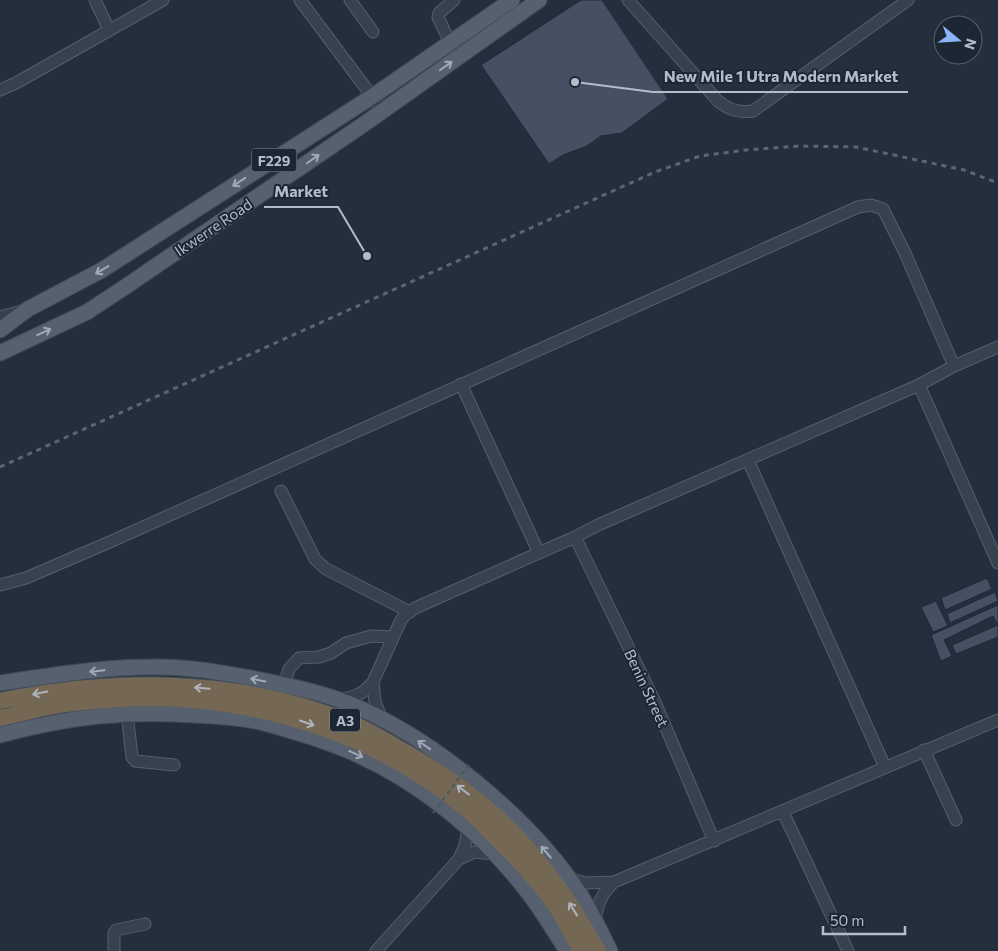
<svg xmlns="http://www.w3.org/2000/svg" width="998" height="951" font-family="Commissioner,sans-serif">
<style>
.building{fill:#455162;stroke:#1f2835}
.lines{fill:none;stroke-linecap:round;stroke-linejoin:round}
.minor-casing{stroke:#565f6c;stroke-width:13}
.major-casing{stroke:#414a57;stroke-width:17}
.highway-casing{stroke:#434c59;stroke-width:18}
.minor{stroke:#38414e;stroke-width:11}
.major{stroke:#56606e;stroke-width:15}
.highway{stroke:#746855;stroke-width:16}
.rail{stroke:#5a6575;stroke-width:3;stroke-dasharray:5 5;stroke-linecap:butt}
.path-bridge{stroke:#44595c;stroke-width:2;stroke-dasharray:4 4;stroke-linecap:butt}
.oneway{stroke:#a1aab7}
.oneway2{stroke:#aeb4bd}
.labels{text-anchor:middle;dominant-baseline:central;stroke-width:4;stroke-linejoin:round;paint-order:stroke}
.shield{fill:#1d2633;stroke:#878f9c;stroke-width:1}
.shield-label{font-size:14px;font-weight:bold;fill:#b4bcc9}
.street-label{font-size:15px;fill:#b4bcc9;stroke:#1d2633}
.leader{fill:none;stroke:#b4bcc9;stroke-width:2}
.callout-dot{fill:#b4bcc9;stroke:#1d2633;stroke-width:2}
.callout-label{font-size:16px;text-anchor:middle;font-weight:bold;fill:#b4bcc9;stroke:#1d2633;stroke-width:4;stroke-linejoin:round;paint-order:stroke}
</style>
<rect width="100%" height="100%" fill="#242f3e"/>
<path class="building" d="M581,0H602L668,99L622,133L601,136L587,146L563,155L549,164L481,65Z
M987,578L992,589L945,610L941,598Z
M995,592L998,601L950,623L947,614Z
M936,601L948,626L933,632L921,607Z
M998,605V637L956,654L952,645L998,625L993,616L944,640L952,656L941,661L931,635Z"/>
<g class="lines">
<defs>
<path id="minor" d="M95,0L109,30
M300,0L383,111
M350,0L373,32
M628,0L718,101C730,110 738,113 753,111L908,0
M450,43L438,17L439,13L454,0
M0,90L16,83L163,0
M0,317L22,311
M461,384L539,553
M919,385L998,563
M748,460L885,767
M281,491L315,559L326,569L410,612
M575,537L655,702L714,841
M0,585L26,578L112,541L858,207L871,205L883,209L905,253L954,366
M373,682L375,702L382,719
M284,685L289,669L299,658L319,657L331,653L346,643L371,636L393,637
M338,699C353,698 364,694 373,682L401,620L405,615L415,608L575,537L598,525L919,385L954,366L998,347
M127,713L132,757L135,761L174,765
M924,750L956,820
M783,812L848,951
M459,859L474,852L495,854
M568,878L585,883L614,882L998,720
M595,921C598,902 601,895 614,882
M114,951V933L116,930L145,924
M376,951L459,859L465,845L468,828"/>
<path id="major" d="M0,330L28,309L102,270L373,96L512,0
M0,353L87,312L125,287L367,122L539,0
M0,683C49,676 100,667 150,667C184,666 218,672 251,678C284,685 318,691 350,704C433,738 531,819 580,894C591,912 601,932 610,951
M0,735C68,717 124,710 194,715C213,716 232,717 250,720C269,723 287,730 305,735C323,741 341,747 358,755C422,784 484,835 527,891C542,910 554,931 567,951"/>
<path id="highway" d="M0,701C114,678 236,677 346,721C365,728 383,739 400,749C434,768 467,790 496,816C537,854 571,902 598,951
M0,718C24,713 49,705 74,703C101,700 130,698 157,698C271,701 384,738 471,813C479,820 487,829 495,837C518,859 539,882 557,908C566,922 573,937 581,951"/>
</defs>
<use href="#minor" class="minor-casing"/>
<use href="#major" class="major-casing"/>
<use href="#highway" class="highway-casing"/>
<use href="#minor" class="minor"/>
<use href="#major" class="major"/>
<use href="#highway" class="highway"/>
<path class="rail" d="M0,467L655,172L700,156L746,150L799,146L856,147L964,170L998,183"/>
<path class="path-bridge" d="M433,813L471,762"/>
</g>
<defs><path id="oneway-shaft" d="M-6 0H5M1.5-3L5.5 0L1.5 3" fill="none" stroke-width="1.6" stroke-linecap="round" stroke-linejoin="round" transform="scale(1.25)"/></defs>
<g class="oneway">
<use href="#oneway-shaft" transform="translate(446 66) rotate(-35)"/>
<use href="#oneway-shaft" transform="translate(313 159) rotate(-35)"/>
<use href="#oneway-shaft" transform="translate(239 182) rotate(147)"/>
<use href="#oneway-shaft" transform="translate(102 270) rotate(149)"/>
<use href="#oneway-shaft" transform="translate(44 332) rotate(-25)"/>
<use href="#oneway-shaft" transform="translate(97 671) rotate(174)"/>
<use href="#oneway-shaft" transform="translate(258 680) rotate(-169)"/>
<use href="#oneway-shaft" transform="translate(424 745) rotate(-146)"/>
<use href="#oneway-shaft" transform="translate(356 754) rotate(24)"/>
<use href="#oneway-shaft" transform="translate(546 852) rotate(-130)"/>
</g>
<g class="oneway2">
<use href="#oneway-shaft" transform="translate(202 688) rotate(-175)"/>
<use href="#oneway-shaft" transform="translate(40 693) rotate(169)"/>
<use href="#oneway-shaft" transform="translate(307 723) rotate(19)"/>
<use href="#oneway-shaft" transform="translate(463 790) rotate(-143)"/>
<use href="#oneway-shaft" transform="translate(573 909) rotate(-122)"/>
</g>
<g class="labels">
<g class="shield">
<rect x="251.5" y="148.5" width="45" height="23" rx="4"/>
<rect x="330" y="708.5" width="30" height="23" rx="4"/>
</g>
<g class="shield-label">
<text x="274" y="160">F229</text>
<text x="345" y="720">A3</text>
</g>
<g class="street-label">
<text transform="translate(213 227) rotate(-34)">Ikwerre Road</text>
<text transform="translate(647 688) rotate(65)">Benin Street</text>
</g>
</g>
<path class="leader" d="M575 82L653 92H908M367 256L338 207H264"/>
<g class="callout-dot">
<circle cx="575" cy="82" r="5"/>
<circle cx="367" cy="256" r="5"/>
</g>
<g class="callout-label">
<text x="781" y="82">New Mile 1 Utra Modern Market</text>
<text x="301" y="197">Market</text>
</g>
<g transform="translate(958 40) rotate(108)"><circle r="24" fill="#1d2633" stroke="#59626f"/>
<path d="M0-4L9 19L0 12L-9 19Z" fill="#8ab4f8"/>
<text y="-8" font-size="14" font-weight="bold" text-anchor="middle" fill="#b4bcc9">N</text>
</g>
<path d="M823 926v8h82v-8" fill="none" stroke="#b4bcc9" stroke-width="2.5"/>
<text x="830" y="926" font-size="15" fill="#b4bcc9" stroke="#1d2633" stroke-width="4" paint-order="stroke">50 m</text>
</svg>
